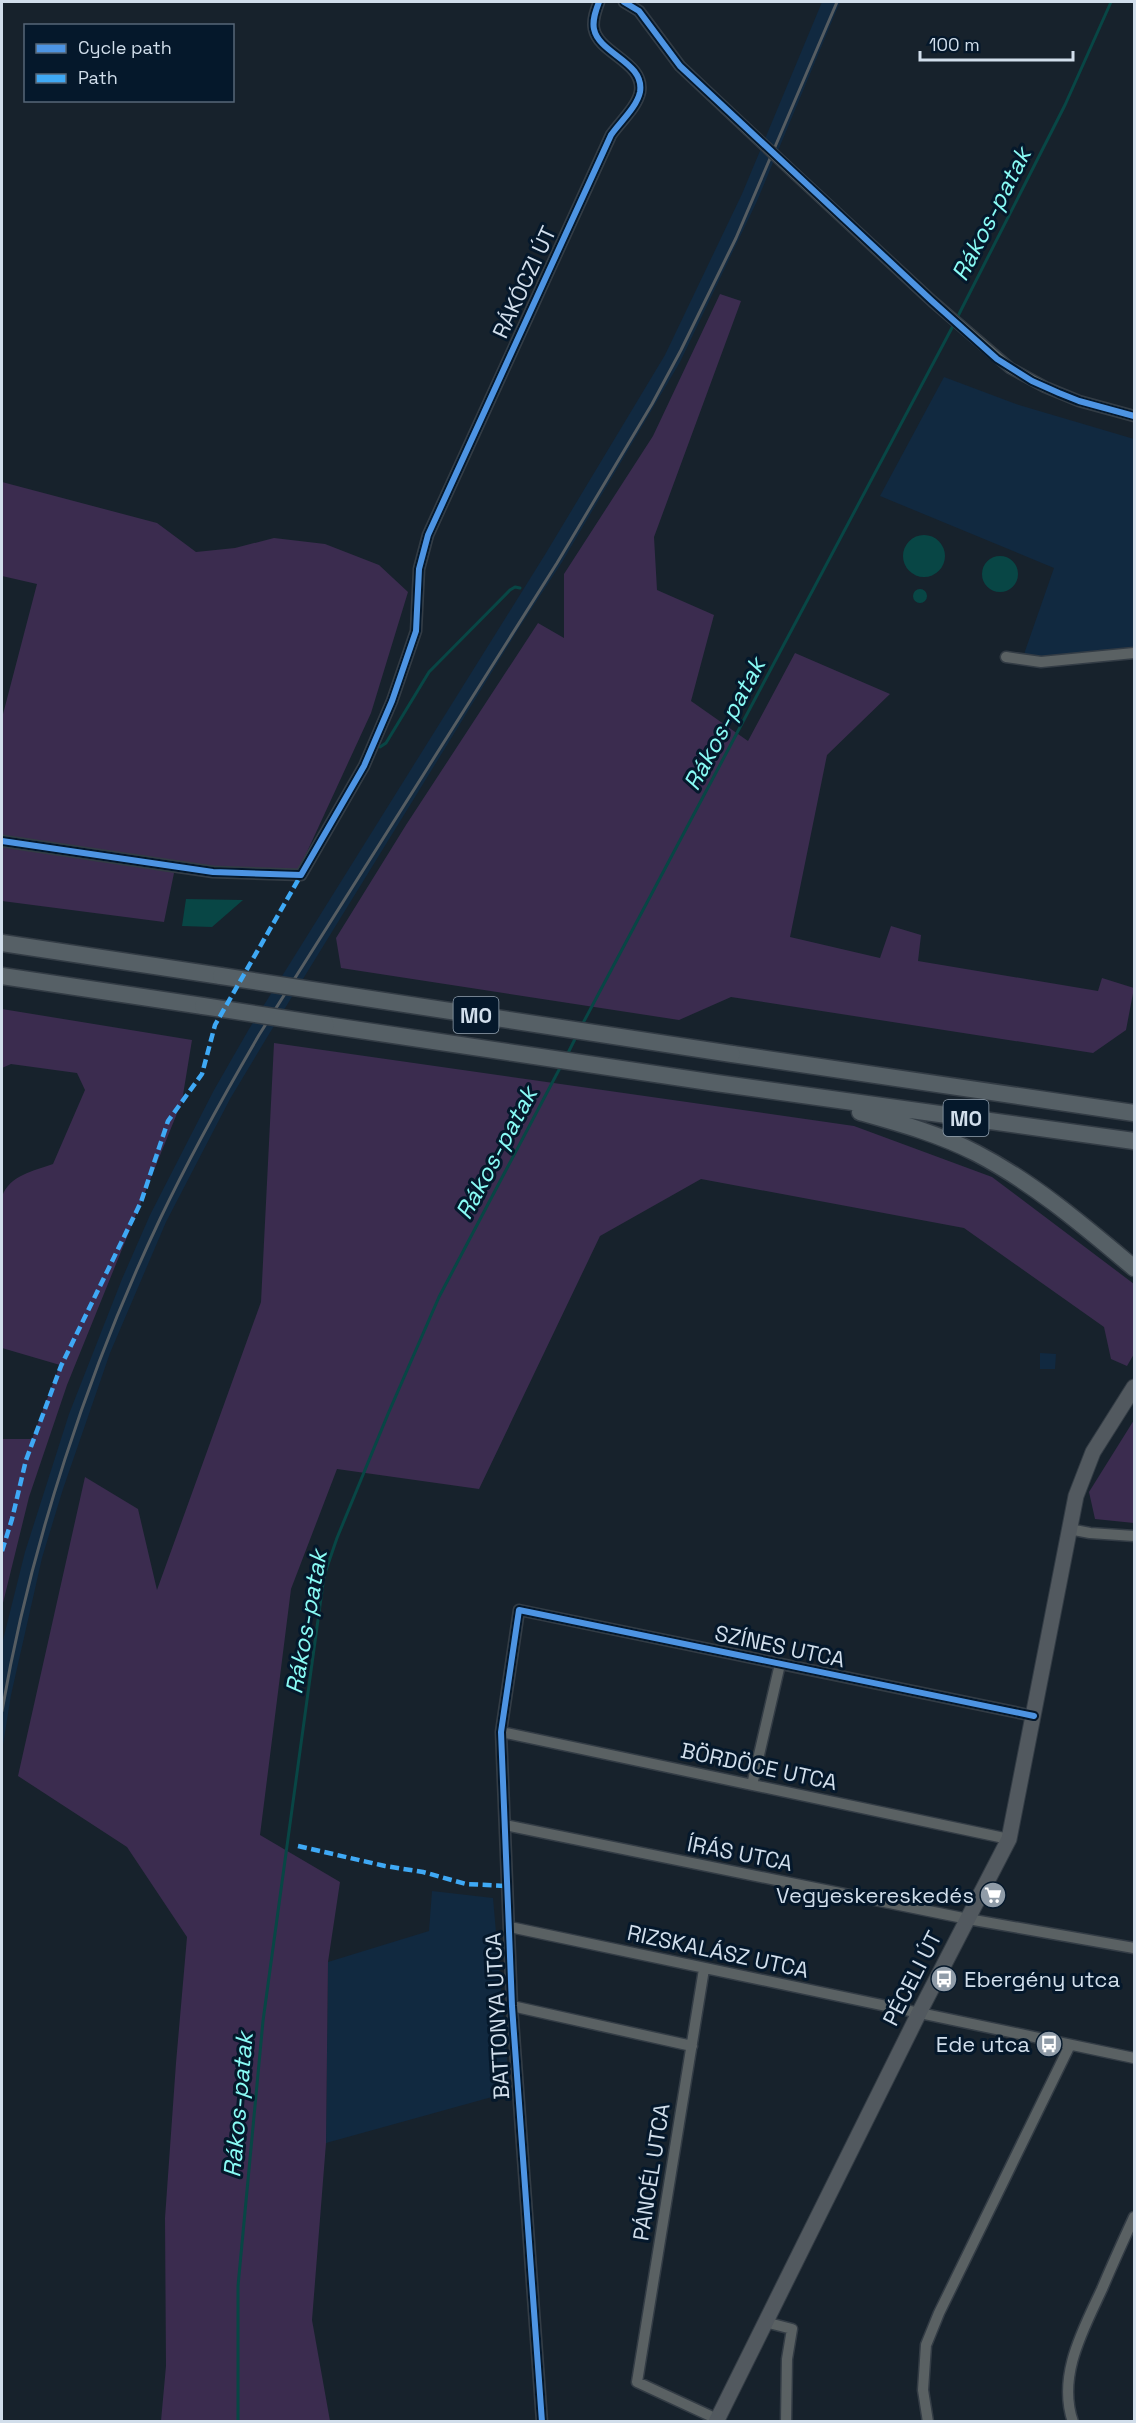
<svg xmlns="http://www.w3.org/2000/svg" width="1136" height="2423" font-family="'Space Grotesk',sans-serif">
<style>
.built{fill:#112940}
.green{fill:#3b2c4f}
.water{fill:#084645}
.lines{fill:none;stroke-linecap:round;stroke-linejoin:round}
.stream{stroke:#084645;stroke-width:3}
.minor-casing{stroke:#333c45;stroke-width:13}
.secondary-casing{stroke:#333c45;stroke-width:17}
.trunk-casing{stroke:#333c45;stroke-width:19}
.minor{stroke:#5a6163;stroke-width:10}
.secondary{stroke:#52595f;stroke-width:15}
.trunk{stroke:#566066;stroke-width:16}
.rail{stroke:#565d62;stroke-width:3}
.minor-bridge-casing{stroke:#333c45;stroke-width:13;stroke-linecap:butt}
.trunk-bridge-casing{stroke:#333c45;stroke-width:19;stroke-linecap:butt}
.minor-bridge{stroke:#5a6163;stroke-width:10}
.trunk-bridge{stroke:#566066;stroke-width:16}
.quiet{stroke:#3fa9f5;stroke-width:4.5;stroke-dasharray:9 4.5;stroke-linecap:butt}
.cycleway-casing{stroke:#05182b;stroke-width:10}
.cycleway{stroke:#4d94e3;stroke-width:6}
.labels{text-anchor:middle;dominant-baseline:central;stroke-width:6;stroke-linejoin:round;paint-order:stroke}
.shield{fill:#05182b;stroke:#94a3b1;stroke-width:1.5}
.shield-label{font-size:21px;font-weight:bold;fill:#d1deeb}
.street-label{font-size:22px;fill:#d1deeb;stroke:#05182b}
.poi-label{font-size:22px;fill:#d1deeb;stroke:#05182b;text-anchor:end}
.water-label{font-size:24px;font-style:italic;fill:#89fbf5;stroke:#05182b}
</style>
<rect width="100%" height="100%" fill="#17222c"/>
<path class="built" d="M822,2H840L757,201L680,362L562,562L519,628L266,1039L230,1099L166,1222L110,1353L63,1489L42,1558L11,1695L2,1751V1644L25,1552L69,1414L122,1279L150,1215L214,1090L249,1029L546,553L665,355L742,194Z
M944,377L1019,405L1134,439V648L1053,657H1023L1054,568L880,496Z
M1040,1353L1056,1354L1055,1369H1040Z
M432,1891L493,1898L510,2092L326,2143L328,1962L429,1931Z"/>
<path class="green" d="M720,294L741,301L654,537L657,590L714,615L691,701L748,741L795,653L890,694L827,755L790,937L880,958L891,926L921,935L918,961L1098,991L1102,978L1134,988L1126,1030L1093,1053L731,997L679,1020L341,968L336,938L406,825L538,623L564,638V574L653,436Z
M2,482L157,523L196,552L235,548L274,538L325,544L379,565L408,592L371,713L295,878L174,873L164,922L2,901V718L37,584L2,576Z
M2,1009L192,1040L182,1101L67,1385L29,1497L2,1607V1439H32L60,1365L2,1348V1197C9,1175 34,1171 53,1164L85,1090L77,1073L11,1064L2,1068Z
M274,1043L854,1126L992,1177L1134,1284V1354L1127,1366L1111,1359L1104,1327L964,1228L701,1179L600,1236L479,1489L337,1469L291,1589L260,1835L340,1882L328,1962L326,2143L312,2320L330,2421H161L166,2366L165,2218L176,2063L187,1937L127,1847L18,1776L85,1477L138,1509L157,1590L261,1302Z
M1134,1420V1523L1095,1519L1089,1492Z"/>
<path class="water" d="M903 556a21 21 0 1 1 42 0a21 21 0 1 1-42 0Z
M982 574a18 18 0 1 1 36 0a18 18 0 1 1-36 0Z
M913 596a7 7 0 1 1 14 0a7 7 0 1 1-14 0Z
M186,899L243,900L212,927L182,926Z"/>
<g class="lines">
<path class="stream" d="M957,318L1065,105L1111,2
M380,747L386,743L429,672L510,590L515,587L520,588
M582,1025L954,324
M567,1055L576,1037
M238,2422V2286L263,2021L324,1576L337,1538L388,1414L439,1297L561,1066"/>
<defs>
<path id="minor" d="M624,2L639,11L680,66L747,129
M796,175L932,301L1010,368L1045,387L1079,401L1134,416
M1006,657L1041,662L1134,653
M2,841L213,872L301,875L364,766L392,701L416,631L419,569L428,535L611,135C620,122 637,107 640,92C645,62 599,54 594,29C592,20 596,10 599,2
M1069,1529L1090,1533L1134,1536
M501,1732L1009,1839
M752,1785L780,1664
M505,1825L968,1919L1134,1948
M510,1927L1134,2058
M704,1969L637,2382L717,2419
M512,2006L692,2046
M765,2322L792,2329L787,2359L786,2422
M542,2422L512,2006L501,1732L519,1610L1034,1716
M928,2422L923,2390L926,2345L939,2313L1070,2045
M1073,2422C1057,2376 1083,2330 1102,2289C1112,2265 1123,2241 1134,2217"/>
<path id="secondary" d="M716,2422L919,2013L1009,1839L1076,1496L1093,1452L1134,1387"/>
<path id="trunk" d="M2,943L221,976
M2,976L203,1006
M326,1025L716,1083L1134,1141
M732,1054L1134,1113
M860,1112C899,1123 939,1134 976,1153C1034,1183 1084,1226 1134,1268"/>
</defs>
<use href="#minor" class="minor-casing"/>
<use href="#secondary" class="secondary-casing"/>
<use href="#trunk" class="trunk-casing"/>
<use href="#minor" class="minor"/>
<use href="#secondary" class="secondary"/>
<use href="#trunk" class="trunk"/>
<path class="rail" d="M2,1711C30,1547 89,1368 160,1219C190,1156 224,1095 259,1035L557,563L652,404L681,350L736,238L837,2"/>
<defs>
<path id="minor-bridge" d="M747,129L796,175"/>
<path id="trunk-bridge" d="M221,976L732,1054
M203,1006L326,1025"/>
</defs>
<use href="#minor-bridge" class="minor-bridge-casing"/>
<use href="#trunk-bridge" class="trunk-bridge-casing"/>
<use href="#minor-bridge" class="minor-bridge"/>
<use href="#trunk-bridge" class="trunk-bridge"/>
<path class="quiet" d="M2,1551L12,1519L26,1460L61,1366L141,1202L168,1121L202,1074L215,1025L301,875
M298,1846L385,1866L423,1872L466,1884L507,1886"/>
<defs>
<path id="cycleway" d="M624,2L639,11L680,66L932,301L997,359L1032,381L1059,393L1079,401L1134,416
M2,841L213,872L301,875L364,766L392,701L416,631L419,569L428,535L611,135C620,122 637,107 640,92C645,62 599,54 594,29C592,20 596,10 599,2
M542,2422L512,2006L501,1732L519,1610L1034,1716"/>
</defs>
<use href="#cycleway" class="cycleway-casing"/>
<use href="#cycleway" class="cycleway"/>
</g>
<defs>
<symbol id="supermarket-disc" viewBox="-11 -11 22 22"><circle r="9.5" fill="#909ca8" stroke="#05182b"/><path d="M-6-5.5h2.5l.6 2H6L4.5 2H-2.5L-4.4-4H-6ZM-1.5 3.2a1.3 1.3 0 1 0 .1 0ZM3 3.2a1.3 1.3 0 1 0 .1 0Z" fill="#fff"/></symbol>
<symbol id="bus-disc" viewBox="-11 -11 22 22"><circle r="9.5" fill="#909ca8" stroke="#05182b"/><path d="M-5-6H5V4H4V6H2V4H-2V6H-4V4H-5ZM-3.5-4V0h7V-4ZM-3.5 1.2v1.5H-2V1.2ZM2 1.2v1.5H3.5V1.2Z" fill="#fff"/></symbol>
</defs>
<g fill-rule="evenodd">
<use href="#supermarket-disc" x="978" y="1880" width="30" height="30"/>
<use href="#bus-disc" x="929" y="1964" width="30" height="30"/>
<use href="#bus-disc" x="1034" y="2029" width="30" height="30"/>
</g>
<g class="labels">
<g class="shield">
<rect x="453.5" y="997" width="45" height="36" rx="4.5"/>
<rect x="943.5" y="1100" width="45" height="36" rx="4.5"/>
</g>
<g class="shield-label">
<text x="476" y="1015">M0</text>
<text x="966" y="1118">M0</text>
</g>
<g class="street-label">
<text transform="translate(524 282) rotate(-65)">RÁKÓCZI ÚT</text>
<text transform="translate(780 1646) rotate(12)">SZÍNES UTCA</text>
<text transform="translate(759 1766) rotate(12)">BÖRDÖCE UTCA</text>
<text transform="translate(740 1853) rotate(11)">ÍRÁS UTCA</text>
<text transform="translate(718 1951) rotate(12)">RIZSKALÁSZ UTCA</text>
<text transform="translate(912 1978) rotate(-63)">PÉCELI ÚT</text>
<text transform="translate(497 2016) rotate(-93)">BATTONYA UTCA</text>
<text transform="translate(651 2172) rotate(-81)">PÁNCÉL UTCA</text>
</g>
<g class="poi-label">
<text x="974" y="1895">Vegyeskereskedés</text>
<text x="964" y="1979" text-anchor="start">Ebergény utca</text>
<text x="1030" y="2044">Ede utca</text>
</g>
<g class="water-label">
<text transform="translate(991 214) rotate(-63)">Rákos-patak</text>
<text transform="translate(724 724) rotate(-62)">Rákos-patak</text>
<text transform="translate(496 1153) rotate(-62)">Rákos-patak</text>
<text transform="translate(306 1622) rotate(-80)">Rákos-patak</text>
<text transform="translate(238 2105) rotate(-85)">Rákos-patak</text>
</g>
</g>
<rect width="1136" height="2423" fill="none" stroke="#d1deeb" stroke-width="6"/>
<rect x="24" y="24" width="210" height="78" fill="#05182b" stroke="#576778" stroke-width="1.5"/>
<rect x="36" y="44" width="30" height="9" fill="#4d94e3" stroke="#576778" stroke-width="1.5"/>
<text x="78" y="54" font-size="18" fill="#d1deeb">Cycle path</text>
<rect x="36" y="74" width="30" height="9" fill="#3fa9f5" stroke="#576778" stroke-width="1.5"/>
<text x="78" y="84" font-size="18" fill="#d1deeb">Path</text>
<path d="M920 51v9h153v-9" fill="none" stroke="#d1deeb" stroke-width="3"/>
<text x="929" y="51" font-size="18" fill="#d1deeb" stroke="#05182b" stroke-width="4.5" paint-order="stroke">100 m</text>
</svg>
